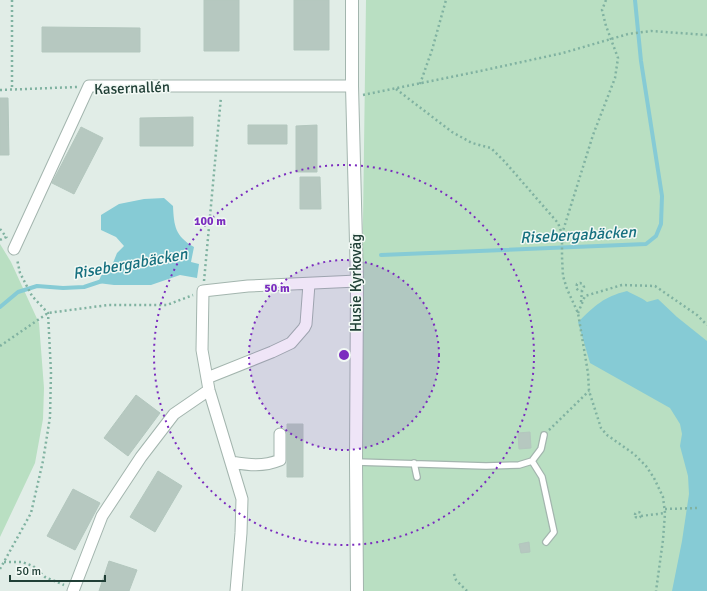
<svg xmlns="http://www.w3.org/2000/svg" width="707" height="591" font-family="Signika,sans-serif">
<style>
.green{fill:#b9dfc2}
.water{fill:#86cbd5}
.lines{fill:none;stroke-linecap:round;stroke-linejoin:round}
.stream{stroke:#86cbd5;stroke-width:4}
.building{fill:#b6c8c0;stroke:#b3c7be}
.service-casing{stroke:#a3b5ae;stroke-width:8}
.minor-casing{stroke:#a3b5ae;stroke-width:13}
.tertiary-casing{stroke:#a3b5ae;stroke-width:14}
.path{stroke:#80b2a1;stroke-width:2.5;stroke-dasharray:2 3;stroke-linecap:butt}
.service{stroke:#fff;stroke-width:5.5}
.minor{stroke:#fff;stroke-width:11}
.tertiary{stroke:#fff;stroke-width:12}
.ring{fill:none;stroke:#7b2cbf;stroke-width:2;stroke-dasharray:2 4}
.labels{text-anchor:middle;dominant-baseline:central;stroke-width:3;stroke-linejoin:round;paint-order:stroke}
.street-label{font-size:15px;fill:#203f36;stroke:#f2f9f5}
.water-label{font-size:16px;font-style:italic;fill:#16707f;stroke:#f2f9f5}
.centre{fill:#7b2cbf;stroke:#f2f9f5;stroke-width:2}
.ring-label{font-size:12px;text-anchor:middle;font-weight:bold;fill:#7b2cbf;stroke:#f2f9f5;stroke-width:3;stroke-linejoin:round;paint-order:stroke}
</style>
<rect width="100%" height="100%" fill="#e1ede7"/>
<path class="green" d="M366,0H707V591H358Z
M0,244L11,262L39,323L44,388L43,419L35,463L0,537Z"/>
<path class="water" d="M164,198L173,206C174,226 175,236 194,247L191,262L199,264L197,278L180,275L151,285H114L98,283L103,271L113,263L117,253L124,246L116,237L101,230V215L119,204L144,199Z
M627,291C634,295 641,297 647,302L658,299L677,317L707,341V591H672L682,541L689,494L688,476L680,446L682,434L680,424L670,408L590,363L578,322C596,305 603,297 627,291Z"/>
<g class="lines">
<path class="stream" d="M381,255L646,244L656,236L661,224L662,196L641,61L635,0
M0,307L18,292L37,286L63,288L84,287L102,281"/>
</g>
<path class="building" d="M204,0H239V51H204Z
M294,0H329V50H294Z
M42,27L140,28V52H42Z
M0,98H8L9,155H0Z
M193,117V146H140V118Z
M248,125H287V144H248Z
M317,125V172H296V126Z
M81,127L103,138L74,194L52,183Z
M300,177H320L321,209H300Z
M136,395L160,413L128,456L104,438Z
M287,424H303V477H287Z
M530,432L531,448L519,449L518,433Z
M158,471L182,486L155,532L130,517Z
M73,489L100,503L75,550L47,536Z
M529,542L530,552L521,553L519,544Z
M109,561L137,570L129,591H99Z"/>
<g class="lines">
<defs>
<path id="service" d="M532,461L542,477L554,532L546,542
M356,462L486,466L519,465L532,461L541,449L544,435
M414,463L417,477"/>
<path id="minor" d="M14,249L89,86H352
M207,378L272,352L291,343L304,328L306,324L309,284
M231,462C249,465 263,467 280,460V434
M73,591L102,516L141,457L174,414L209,390
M236,591L241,533L242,499L209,390L202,350L203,291L248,286L357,281"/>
<path id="tertiary" d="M352,0V86L357,281L356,462L357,591"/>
</defs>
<use href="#service" class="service-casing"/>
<use href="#minor" class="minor-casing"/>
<use href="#tertiary" class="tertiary-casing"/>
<path class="path" d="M12,0V89
M606,0L602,10L606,26L618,58L615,78L593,135L562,234V257L563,276L567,289L578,313L588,373L589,391L601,428L607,435L634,454L646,466L654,478L663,497L665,513L663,540L656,591
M420,84L432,50L446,0
M396,89L452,132L472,143L491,148L505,162L558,223L562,234
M0,90L77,87
M363,95L485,70L563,53L628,34L651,31L707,35
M0,229L7,238
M0,240L6,237
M204,281L221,97
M581,302L582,291L584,287L583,284L580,283L577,284L576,288L579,291H582
M578,313L585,296L622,285L655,286L697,315L707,325
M0,346L48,313L108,305H167L193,295
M549,430L589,391
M665,509L698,508
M635 515a3 3 0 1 1 6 0a3 3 0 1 1-6 0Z
M641,516L665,513
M4,562H22L33,566L45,577L64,585
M0,569L31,513L43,461L50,417L51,372L48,313L32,296L20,273L17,259
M454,574L456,580L467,591"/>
<use href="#service" class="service"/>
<use href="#minor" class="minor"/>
<use href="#tertiary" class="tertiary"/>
</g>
<circle cx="344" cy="355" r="95" fill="#7b2cbf" fill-opacity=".12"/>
<g class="ring">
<circle cx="344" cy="355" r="95"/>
<circle cx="344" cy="355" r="190"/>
</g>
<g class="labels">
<g class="street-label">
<text transform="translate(132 88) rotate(-2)">Kasernallén</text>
<text transform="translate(356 283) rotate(-90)">Husie Kyrkoväg</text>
</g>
<g class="water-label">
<text transform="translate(578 235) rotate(-3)">Risebergabäcken</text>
<text transform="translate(130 264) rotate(-10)">Risebergabäcken</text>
</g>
</g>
<circle cx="344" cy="355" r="6" class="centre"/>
<g class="ring-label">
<text x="210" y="225">100 m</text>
<text x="277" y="292">50 m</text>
</g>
<path d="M10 575v6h95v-6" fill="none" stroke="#203f36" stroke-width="2"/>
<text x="16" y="575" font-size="12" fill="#203f36" stroke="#f2f9f5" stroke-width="3" paint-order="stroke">50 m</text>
</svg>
